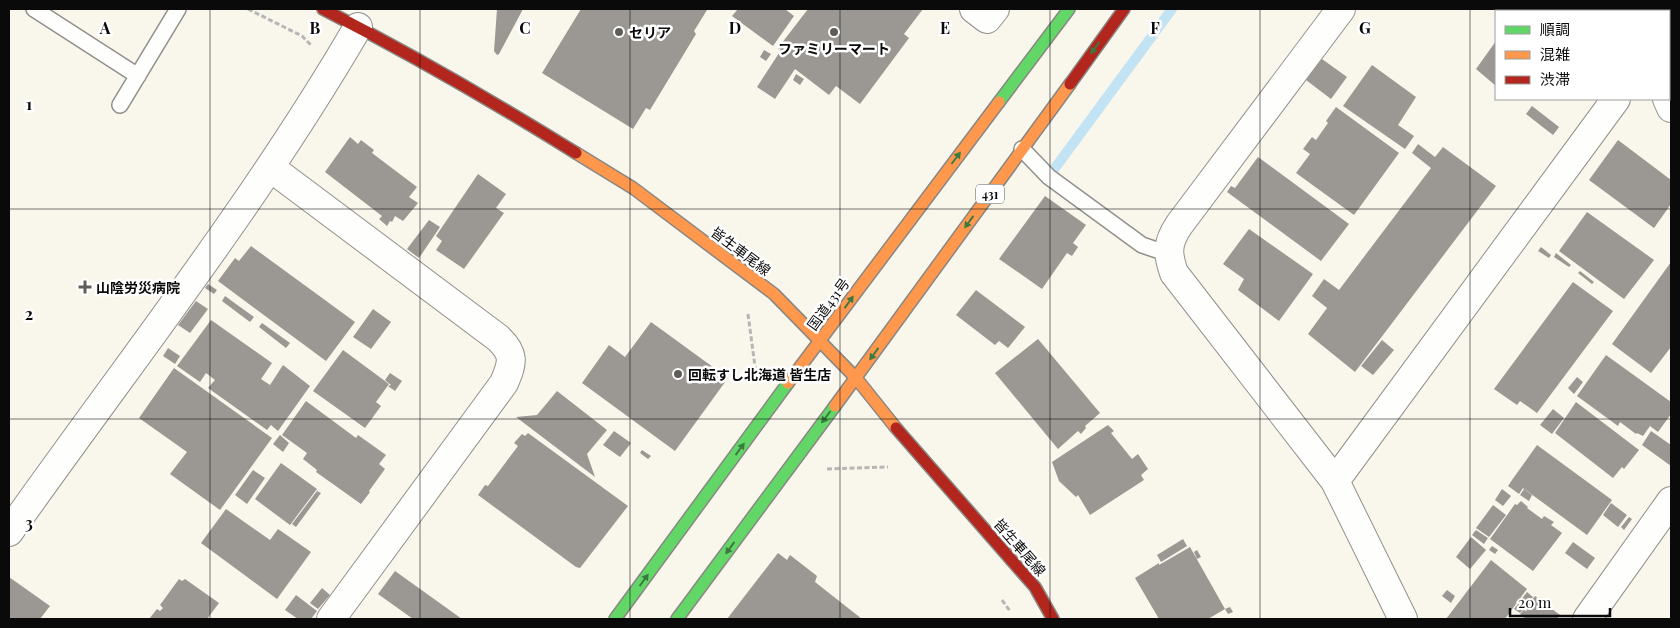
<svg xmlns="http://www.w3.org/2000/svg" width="1680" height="628" font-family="'Playfair Display','Noto Sans JP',serif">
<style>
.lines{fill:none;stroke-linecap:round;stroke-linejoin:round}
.stream{stroke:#c2e3f3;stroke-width:10}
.building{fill:#9b9893}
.lane-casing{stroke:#92908c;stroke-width:18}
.street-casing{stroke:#92908c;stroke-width:30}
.fast-casing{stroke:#888782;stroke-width:14}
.slow-casing{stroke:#888782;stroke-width:14}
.jam-casing{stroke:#888782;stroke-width:14}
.path{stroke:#b7b6b5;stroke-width:3;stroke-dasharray:5 2.5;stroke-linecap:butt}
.lane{stroke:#fefefc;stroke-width:15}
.street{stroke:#fefefc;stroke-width:28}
.fast{stroke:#63d668;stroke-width:11}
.slow{stroke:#ff974d;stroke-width:11}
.jam{stroke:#b3261e;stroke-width:11}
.oneway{fill:#3b7a3e}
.grid{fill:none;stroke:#0a0a0a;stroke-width:1;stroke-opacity:0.55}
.poi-dot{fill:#5e5d59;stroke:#fff;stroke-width:2}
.labels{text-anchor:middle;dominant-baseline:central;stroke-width:5;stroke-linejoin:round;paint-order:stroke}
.shield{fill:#fff;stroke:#545454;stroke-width:1}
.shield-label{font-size:12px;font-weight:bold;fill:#0a0a0a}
.poi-label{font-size:14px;font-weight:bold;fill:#0a0a0a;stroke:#fff;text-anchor:start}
.street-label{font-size:14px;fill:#0a0a0a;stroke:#fff}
.grid-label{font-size:16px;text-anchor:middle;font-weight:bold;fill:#0a0a0a;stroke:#fff;stroke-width:5;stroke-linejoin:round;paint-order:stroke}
</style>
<rect width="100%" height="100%" fill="#f9f6ec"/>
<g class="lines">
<path class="stream" d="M1055,168L1172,9"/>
</g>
<path class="building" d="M497,9H523L499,54L497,55L494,51Z
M581,9H705L707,10L694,31L696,34L650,110L646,108L633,129L542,73Z
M738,9H785L794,16L773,46L732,16Z
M808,9H923L904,34L909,38L860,104L836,86L829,95L795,69L775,99L757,87L781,50L778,48Z
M1520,9H1584L1582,11H1519Z
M1496,41V86L1476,69Z
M764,50L771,54L766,61L760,57Z
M1322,59L1347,77L1331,99L1306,80Z
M1372,65L1416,97L1398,125L1414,136L1405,149L1343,106Z
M796,74L804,79L800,85L793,80Z
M1532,106L1559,127L1553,135L1526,114Z
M1336,107L1399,153L1354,215L1296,173L1310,154L1303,149L1312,137L1316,140L1328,123L1326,121Z
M350,137L358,144L361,140L374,150L372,153L417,187L409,197L418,203L403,221L395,216L392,222L390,221L387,226L379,219L382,216L325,172Z
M1618,140L1671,180V204L1654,228L1589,180Z
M1418,144L1435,157L1443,147L1496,186L1355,372L1308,334L1327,308L1312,296L1324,279L1339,290L1431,168L1412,153Z
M1258,157L1349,224L1321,261L1227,192L1231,186L1235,188Z
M478,174L506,194L496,208L504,213L464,269L436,250L442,241L436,236Z
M1045,196L1086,225L1073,243L1078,247L1072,256L1067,253L1042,289L999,259Z
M1587,212L1654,260L1624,299L1559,251Z
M429,220L440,227L419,258L407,249Z
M1249,229L1313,274L1279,321L1238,290L1244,279L1223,264Z
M251,246L355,322L326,361L218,281L235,258L239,261Z
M1541,247L1551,255L1549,258L1538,251Z
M1556,253L1571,265L1569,267L1554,257Z
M1671,262V347L1651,373L1612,344Z
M1580,271L1594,282L1592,284L1578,273Z
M1573,282L1613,311L1537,413L1520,401L1517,405L1494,389Z
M208,284L217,290L214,294L205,288Z
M976,290L1025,327L1008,348L999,341L995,345L956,315Z
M225,296L254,317L250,322L222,301Z
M196,301L208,309L190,333L178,325Z
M373,309L391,322L371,349L353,337Z
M211,320L272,363L261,379L270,385L283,365L310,386L278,431L271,425L267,430L208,388L215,380L206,373L200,382L177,366Z
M651,322L728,378L675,451L582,383L609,345L625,357Z
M262,323L290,343L286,348L259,327Z
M1038,339L1100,413L1085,426L1086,428L1081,434L1078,431L1058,449L995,373Z
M1382,340L1394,350L1373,375L1361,366Z
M168,348L180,356L175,364L163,356Z
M343,350L389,384L376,402L381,406L365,428L313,391Z
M1606,355L1671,402V414L1658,432L1650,426L1643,436L1637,433L1636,434L1620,422L1618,426L1577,396Z
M174,368L272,438L220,510L170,474L187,452L139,418Z
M390,373L402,381L395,391L388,386L391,385L385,380Z
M1577,377L1583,382L1574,394L1568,388Z
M557,391L607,430L587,454L595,477L516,417L537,415Z
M306,401L356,438L358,435L386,455L379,464L385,469L369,491L370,492L361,504L316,472L317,470L303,459L307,453L282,435Z
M1576,402L1639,450L1624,469L1622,467L1613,478L1555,433Z
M1553,409L1564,418L1552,434L1540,425Z
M1108,425L1114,431L1111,433L1132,459L1138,454L1148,469L1141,475L1144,480L1090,515L1078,495L1076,497L1059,481L1052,462Z
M614,431L631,443L620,457L603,445Z
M1651,431L1671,445V466L1642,445Z
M528,433L628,506L580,568L576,567L478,495L485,485L488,486L518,446L514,443L522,434L525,436Z
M280,435L289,443L283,452L273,444Z
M1537,445L1612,500L1587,535L1512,480Z
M642,450L651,456L648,459L640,453Z
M281,463L317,489L290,525L255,499Z
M253,470L265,478L247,504L235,495Z
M1512,480L1523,488L1519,494L1508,486Z
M1502,489L1511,496L1503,506L1495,500Z
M1524,489L1532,495L1529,501L1520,495Z
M317,491L321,493L296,527L292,524Z
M1521,501L1528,507L1527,508L1542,519L1544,516L1554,522L1551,525L1562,533L1533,571L1490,539L1515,504L1517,505Z
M1611,503L1627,515L1618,527L1603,515Z
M1493,505L1506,515L1489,537L1476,528Z
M226,509L270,540L278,529L311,552L277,599L201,543Z
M1629,517L1632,519L1624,530L1621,527Z
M1476,530L1488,538L1484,544L1472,535Z
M1471,537L1486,550L1470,569L1456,557Z
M1183,539L1187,546L1161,562L1157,555Z
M1573,542L1595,558L1587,569L1565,553Z
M1492,546L1498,550L1495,554L1489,550Z
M1190,547L1225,609L1208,619H1159L1135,578L1159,563V565Z
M1197,550L1201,557L1197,559L1194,552Z
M778,553L787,560L790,555L817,576L815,582L862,619H727Z
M1491,560L1527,589L1505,619H1446Z
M395,571L462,619H413L378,594Z
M9,577L50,606L40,619H9Z
M179,579L182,581L185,579L219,603L207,619H149L157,609L160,611L163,608L160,605Z
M322,588L330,595L318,609L310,603Z
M1447,590L1455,596L1451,603L1442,596Z
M1527,592L1533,597L1520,613L1514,609Z
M296,595L317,611L311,619H298L285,610Z
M1535,596L1560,615L1557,619H1526L1520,614Z
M1230,607L1233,612L1228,614L1225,609Z"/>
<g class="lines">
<defs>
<path id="lane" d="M34,9L138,76
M120,105L178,9
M1022,149L1049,177L1142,245L1169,254"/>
<path id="street" d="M974,9L987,19L995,9
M1341,9L1179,225C1167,243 1167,253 1174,273L1335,481L1403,619
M1629,9L1630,11
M1667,99L1671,108
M271,168L498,338C515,354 513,362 504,383L331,619
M1335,481L1616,99
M9,532C127,365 255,204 358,27
M1587,619L1671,501"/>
<path id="fast" d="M999,102L1069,9
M615,619L788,383
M677,619L835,406"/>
<path id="slow" d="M576,153L633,188L774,294L856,378L896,428
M788,383L999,102
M835,406L1070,84"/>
<path id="jam" d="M323,9C409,53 494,102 576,153
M1070,84L1124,9
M896,428L1035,587L1053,619"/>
</defs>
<use href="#lane" class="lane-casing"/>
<use href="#street" class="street-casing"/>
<use href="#fast" class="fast-casing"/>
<use href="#slow" class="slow-casing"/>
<use href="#jam" class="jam-casing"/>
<path class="path" d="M248,9L302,36L311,45
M748,314L756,374
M827,469L888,467
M1002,600L1010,611"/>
<use href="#lane" class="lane"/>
<use href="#street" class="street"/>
<use href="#fast" class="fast"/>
<use href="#slow" class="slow"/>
<use href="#jam" class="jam"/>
</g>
<defs><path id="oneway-solid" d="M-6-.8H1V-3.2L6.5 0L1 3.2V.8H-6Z" transform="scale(1.25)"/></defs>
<g class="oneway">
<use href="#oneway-solid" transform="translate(1095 48) rotate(126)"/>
<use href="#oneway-solid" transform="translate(956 158) rotate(-53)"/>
<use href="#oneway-solid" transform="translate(969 222) rotate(126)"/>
<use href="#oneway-solid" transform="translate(849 302) rotate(-54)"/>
<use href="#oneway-solid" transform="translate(874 354) rotate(126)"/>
<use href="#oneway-solid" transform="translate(826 417) rotate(127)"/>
<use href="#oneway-solid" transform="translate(740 449) rotate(-54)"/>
<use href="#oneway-solid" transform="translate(730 548) rotate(126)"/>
<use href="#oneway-solid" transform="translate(644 580) rotate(-54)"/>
</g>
<path class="grid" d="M210,9V619M420,9V619M630,9V619M840,9V619M1050,9V619M1260,9V619M1470,9V619M9,209H1671M9,419H1671"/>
<g class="poi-dot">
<circle cx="619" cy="32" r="5"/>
<circle cx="834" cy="32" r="5"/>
<path d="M82.5 279.5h5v5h5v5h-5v5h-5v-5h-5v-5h5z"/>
<circle cx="678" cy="374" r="5"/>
</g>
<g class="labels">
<rect class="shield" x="976" y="184.5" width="28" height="19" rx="4"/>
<g class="shield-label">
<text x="990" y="194">431</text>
</g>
<g class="poi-label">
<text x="629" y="32">セリア</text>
<text x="834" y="48" text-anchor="middle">ファミリーマート</text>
<text x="96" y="287">山陰労災病院</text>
<text x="688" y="374">回転すし北海道 皆生店</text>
</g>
<g class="street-label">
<text transform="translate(741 251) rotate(37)">皆生車尾線</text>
<text transform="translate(828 304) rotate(-54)">国道431号</text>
<text transform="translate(1020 547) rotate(49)">皆生車尾線</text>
</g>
</g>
<g class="grid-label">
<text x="105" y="34">A</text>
<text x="315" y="34">B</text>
<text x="525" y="34">C</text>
<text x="735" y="34">D</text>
<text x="945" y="34">E</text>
<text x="1155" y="34">F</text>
<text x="1365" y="34">G</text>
<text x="29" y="110">1</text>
<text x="29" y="320">2</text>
<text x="29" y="529">3</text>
</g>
<rect width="1680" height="628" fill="none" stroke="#0a0a0a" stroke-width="20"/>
<rect x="1495" y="10" width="175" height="90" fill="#ffffff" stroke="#9d9d9d"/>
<rect x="1505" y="26" width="25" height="8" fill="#63d668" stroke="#9d9d9d"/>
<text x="1540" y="35" font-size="15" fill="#0a0a0a">順調</text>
<rect x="1505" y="51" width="25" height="8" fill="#ff974d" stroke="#9d9d9d"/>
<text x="1540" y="60" font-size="15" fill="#0a0a0a">混雑</text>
<rect x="1505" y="76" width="25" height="8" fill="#b3261e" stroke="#9d9d9d"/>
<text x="1540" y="85" font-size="15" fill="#0a0a0a">渋滞</text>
<path d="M1510 608v8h100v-8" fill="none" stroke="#0a0a0a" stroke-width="2.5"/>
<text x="1518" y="608" font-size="15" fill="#0a0a0a" stroke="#ffffff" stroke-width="4" paint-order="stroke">20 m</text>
</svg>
